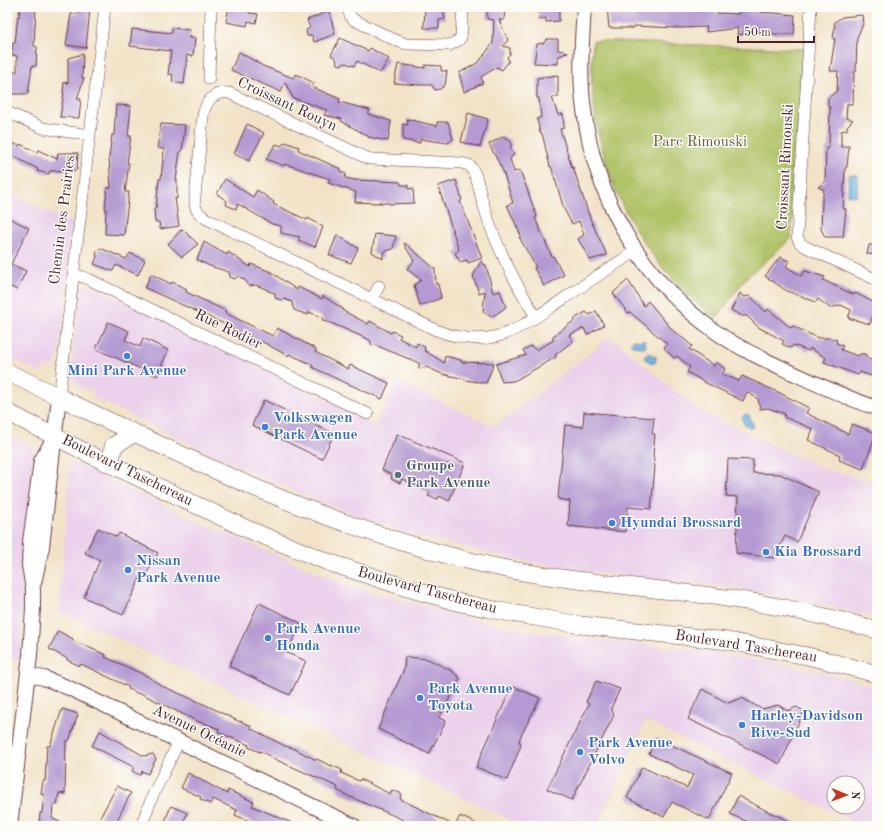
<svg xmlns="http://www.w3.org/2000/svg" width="884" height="833" font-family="'Old Standard TT',serif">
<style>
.built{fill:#ebd1eb;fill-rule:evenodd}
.green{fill:#b0c367;stroke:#7d7149}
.water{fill:#70b5e6;stroke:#5d6a88}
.building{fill:#b499d2}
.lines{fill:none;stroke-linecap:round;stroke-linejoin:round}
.minor-casing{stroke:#633c43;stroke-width:12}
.tertiary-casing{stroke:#633c43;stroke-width:16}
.primary-casing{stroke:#633c43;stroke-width:18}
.minor{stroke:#fff;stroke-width:11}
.tertiary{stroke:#fff;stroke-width:14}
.primary{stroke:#fff;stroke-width:17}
.shop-dot{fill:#3f7fe0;stroke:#fdfcf7;stroke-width:1.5}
.service-dot{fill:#5c6f8a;stroke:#fdfcf7;stroke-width:1.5}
.labels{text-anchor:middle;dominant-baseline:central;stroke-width:3;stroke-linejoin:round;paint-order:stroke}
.street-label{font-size:15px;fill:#4a1f2b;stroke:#fdfcf7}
.park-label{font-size:15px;fill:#6e5840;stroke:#fdfcf7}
.shop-label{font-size:15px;font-weight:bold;fill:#366cbe;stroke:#fdfcf7;text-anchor:start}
.service-label{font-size:15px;font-weight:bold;fill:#4e5e75;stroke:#fdfcf7;text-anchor:start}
</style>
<rect width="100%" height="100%" fill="#fdfcf7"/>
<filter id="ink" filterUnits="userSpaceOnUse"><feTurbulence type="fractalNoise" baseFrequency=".025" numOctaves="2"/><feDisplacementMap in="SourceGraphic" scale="8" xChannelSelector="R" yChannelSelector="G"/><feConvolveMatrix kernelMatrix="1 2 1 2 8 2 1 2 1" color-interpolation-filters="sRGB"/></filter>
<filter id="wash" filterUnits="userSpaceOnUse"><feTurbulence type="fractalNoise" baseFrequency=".012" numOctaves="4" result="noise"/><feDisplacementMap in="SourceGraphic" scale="16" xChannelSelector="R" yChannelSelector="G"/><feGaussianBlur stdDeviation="0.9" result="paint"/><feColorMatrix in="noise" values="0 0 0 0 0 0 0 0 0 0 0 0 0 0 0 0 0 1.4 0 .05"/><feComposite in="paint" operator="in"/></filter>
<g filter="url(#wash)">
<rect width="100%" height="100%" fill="#f2e3c8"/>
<path class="built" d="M7,192L45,211L75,223L59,354L52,369L44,366L42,373L7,357Z
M86,284L91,285L367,420L366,422L375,426L396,381L495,427L610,337L700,411L824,469L877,483V618L798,599L742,589L597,573L513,559L414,535L366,519L309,497L248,471L92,397L94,392L80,386L78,387L73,378H71V369L80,292L82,285Z
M7,434L34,447L21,574L23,607L19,662L7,657Z
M70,461L203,524L352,587L472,619L529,631L583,638L717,653L827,673L877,687V826H862L646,721L597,826H525L59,611ZM834,783H858V807H834Z"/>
<path class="green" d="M593,41L803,49L791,239L745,279L716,319C644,263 601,187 593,95C591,77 592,59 593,41Z"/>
<path class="water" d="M849,175H858L857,196L848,195Z
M634,339L636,341L644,340L646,345L644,347L634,346L630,343Z
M648,353L656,357V360L654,364L645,359V355Z
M745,414L749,415L750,421L753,423L752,428L744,424L742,418Z"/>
<g id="blocks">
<path class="building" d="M20,7H36L34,46L37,47L36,66H32L28,94H13V88L8,87L10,71L17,72V56L11,55L13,43H15L18,16L19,17Z
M229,7L250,8L249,13L258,14L256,23L248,21L247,26L226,22Z
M425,7H443L445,19L439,20V28H424Z
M487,7H505L504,20H499L508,40L503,46L510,48V54L507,57L509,61L502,70L497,67L481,77L483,83L464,92L459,73L479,62L493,43L494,20L487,19Z
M540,7H559V21L546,22V18L539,20Z
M607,7H635V12L652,10L653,7H675L707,11V9L718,8L716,13L738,14V12L755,9L762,12L795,15L794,34H768V31L737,35L738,28L706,32L707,27L677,28L634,26V28H609Z
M79,8L90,9L86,48L66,45L71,14H78Z
M329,11L335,34L314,42L312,35L307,36L306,30L310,28L307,20Z
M862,15L863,24L857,38L856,72H854L853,104H847L846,118L853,120L847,126V130L841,131V147L849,146L847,167L845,168L843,209H846L843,237H825L821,229L822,201L824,190L818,187L825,182L826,148H829L830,107H828V98L837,91L838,71H830L835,39H833L835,22L842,17Z
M172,28L190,30L189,38H195L193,56L187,55L184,84L172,82L173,75L168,74L171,51L130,46L132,29L172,33Z
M340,38L368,51L370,48L389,59L380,73L357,61L354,66L345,63L341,65L337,64L336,58L331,55Z
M547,39H558V50L568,52L558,57V64L534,63L537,44L544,43Z
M239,52L263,66L293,78L296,74L314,83L312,87L340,99L339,102L370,110L368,114L391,121L388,141L368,137V136L341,121L342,119L324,115L327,110L293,98L285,82L281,92L231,70Z
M83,54L82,78H84L77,99H81L79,118L60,117L64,93H63L64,82L68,83V58Z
M398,64L425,68V65L441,66V71H447L445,85L440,89L435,90L432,85H420L394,83Z
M558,75V97H552L558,115L563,114L564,128L560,129L572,168L573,167L591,221L607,255L590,260L578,239L584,235L579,221L572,224L564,209L551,166L550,167L542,133H540L537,119L541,117L539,98H537V78Z
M116,105L131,106L128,136H131L127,163H129L125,192H129L124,235L105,234L106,208H105L107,188H111L109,157L112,135H114Z
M468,113L488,119L480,147L461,142Z
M407,119L437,126V122H448L453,139L448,143L420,139V143L403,140V124L408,125Z
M161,124L185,125L182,151H180L176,180H177V199L175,198L179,226L160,229L159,222H155L154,208H156L159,179H161L164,149L157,148Z
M247,124L264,133L249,161L234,154Z
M504,136L506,140L508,138L512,144L510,147L514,154L510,159L514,172L520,170L537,217L535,218L552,257L553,256L564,275L544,286L534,268L536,267L519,237L521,236L507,205L513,203L503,171L489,144Z
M7,140L19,146L20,144L37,152L38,150L57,159L58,153H78L77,170L50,171L49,174L37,171L38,169L7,153Z
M285,142L299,147L298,150L341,169V172L346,174L345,178L355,180L400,182L401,185H408V189L413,188L414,203L389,204V203H380V201L379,203L355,202L356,192L328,183L330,179L285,164L284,166L266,159L276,144L281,146Z
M225,179L253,197L257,190L274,202L273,204L307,220L308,218L323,227L315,247L298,240L300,237L281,233V226L272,224L238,204L236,209L226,205L227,201L217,194Z
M456,180L462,200L460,201L482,258L468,263L467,260L460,262L455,253L459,250L438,186Z
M7,217L29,228L11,264L26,271L17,290L7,285Z
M182,229L198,244L182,257L168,244Z
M375,234L396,236L393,249L383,252V259L372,252Z
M337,235L358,248L351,263L329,255Z
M204,242L227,255L228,252L250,267L251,264L271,272L297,290L298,287L322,299L323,296L343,309L342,310L368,324L370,321L391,333L392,331L401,335L399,338L416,347L417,343L425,347L424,350L444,363L445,356L461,360V362L494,363L486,383L465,380V379L442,374L427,367L419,369V363L375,345L372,346L370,340L331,323L323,321L322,317L309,312L308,315L294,310L292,302L284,299L281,300L275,298V293L268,291V290L256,285L249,286L245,280L238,276L235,279L230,277L229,272L210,266L197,260Z
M405,243L435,269L436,284H438L441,298L420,306L414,285L421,280L407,269L414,261L404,244Z
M869,245H877V255L867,254Z
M100,248L126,259L130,253L145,260L138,275L116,265L113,271L94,264L97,257L96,253Z
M780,257L789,261L786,266L801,276L805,271L825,277L823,280L854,295L855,293L877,304L870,324L848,318L851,310L841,305L830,308L818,299L816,302L787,291L765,276Z
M482,260L484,265H486L493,293L500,291L506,307L492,317L483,312L485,291L479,293L473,276Z
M151,274L171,284L172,282L187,289L186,292L226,311L225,313L273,336L277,328L316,349L315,352L348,369L350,365L389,383L382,399L335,378L312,367L313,365L289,354L288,356L261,341L260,343L231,328V327L145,288Z
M628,280L644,306L648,301L675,333L676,332L692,346L689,349L714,366L717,362L725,369L722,374L739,381L742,376L780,393L809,408L806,413L848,434L852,424L876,433L863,469L839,460L840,455L808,440L813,429L784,417L785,414L768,408L760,409L758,399L747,392L743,401L706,383L687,372L690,367L677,356L674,358L664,348L667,344L630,312L628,313L613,293Z
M740,293L743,297L750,296L766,312L768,309L791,328L793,326L818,338H828L837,340L836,343L843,346L841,350L858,356L860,354H865L868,359L877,361V378L860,372L858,375L824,362L826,358L810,348L809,351L793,345L791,348L782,344L784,341L758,327L747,316H742L731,310Z
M596,311L604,325L587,335L584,328L569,335L573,341L555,355L556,357L514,381L502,382L496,364L526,355L523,350L531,346L536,350L554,340L552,337L575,320L574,319L586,312L589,315Z
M108,322L129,331L125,340L140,347L143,338L168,350L157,376L96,349Z
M264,400L334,434L322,459L252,425Z
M584,412L654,418L652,434H655L653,455L655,467L651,509L628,507L625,532L568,526L570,501L558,499L565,425L583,427Z
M397,434L465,463L449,501L439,496L438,499L428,496L430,492L402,479L400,483L391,479L392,475L382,470Z
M728,459L753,460V473L780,474L819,492L797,542L785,536L774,558L736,553L738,497L726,496Z
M98,528L117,537L119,533L158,553L146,575L142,574L123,615L84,597L100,560L85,553Z
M259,603L301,623L287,653L306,661L290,695L229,666Z
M58,631L73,639L72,640L106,655L105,657L147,676L162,686L208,706L240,722V721L251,726L250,728L285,746L293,748L316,760L317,759L331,766V765L342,770L341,773L359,781L360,779L390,794L392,790L402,794L400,799L455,826L460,816L481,826H414L397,817L348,796L337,790L338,787L279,761L260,751V752L248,747L249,745L218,732L219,729L201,722V723L140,693L139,694L128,689L129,687L81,664L80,666L67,660L68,659L49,649Z
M405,657L428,659L452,671L460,678L439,718L446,721L429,754L378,729L404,669Z
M596,681L620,689L611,708L614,715L572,800L547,789L589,704L586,702Z
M512,686L540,698L519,740L521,745L507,780L476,767Z
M702,689L728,703L742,698L762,709L778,705L788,711L796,707L804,711L780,764L688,719Z
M62,709L78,714L69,741H66L65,794L59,793L57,805H53L52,818L66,826H39L40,813H42L44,795L41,794L43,781H45L47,746H50Z
M100,731L144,756L153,754L156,759L148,774L142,771L140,775L132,771L134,767L92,746Z
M656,738L732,773L709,820L672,802L664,817L627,798L642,767L687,788L693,775L649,754Z
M188,773L227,794L228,790L254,802L252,806L299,826H261L235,815L237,810L213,799L210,804L200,799L201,797L181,788Z
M117,786L131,793L114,826H97L102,814Z
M738,796L769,812L801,826H757L730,814Z
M171,806L187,813L182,826H163Z"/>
</g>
</g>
<g filter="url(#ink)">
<use href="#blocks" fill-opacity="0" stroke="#633c43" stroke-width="1"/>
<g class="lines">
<defs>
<path id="minor" d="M348,7L350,16L354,20L395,40L406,44L450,45L459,40L461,37L463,7
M811,7L797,237L800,243L804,246L877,280
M209,79L211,7
M7,112L43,128L90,135
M74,274L86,278L368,414
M372,299L379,286
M536,317C514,281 494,243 483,203C479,191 478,174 469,165L461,163L369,159L229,93C214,91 205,102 203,116L195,197C194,209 197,213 207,219L436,330C492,352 516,330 562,300C586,283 611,267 636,251
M59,397L105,7
M141,826L153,795L179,741"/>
<path id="tertiary" d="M584,7C582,41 579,76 584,110C595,199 642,280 716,332C740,349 767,361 793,373C821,386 848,399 877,408
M34,583L42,547L59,397
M28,675L44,678L69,688L354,826
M10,826L30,655L33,608V590L29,565L30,542L41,461L55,436"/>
<path id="primary" d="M7,372C160,445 312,524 479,563C564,583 648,586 733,599C782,606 830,617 877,630
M7,412L91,455L247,529L328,562L404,587L461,603L500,611L581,625L728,641L812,657L877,674
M111,464L113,446L135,433"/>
</defs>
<use href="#minor" class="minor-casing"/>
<use href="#tertiary" class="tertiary-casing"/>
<use href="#primary" class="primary-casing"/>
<use href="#minor" class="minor"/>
<use href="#tertiary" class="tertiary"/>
<use href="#primary" class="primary"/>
</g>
</g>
<g class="shop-dot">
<circle cx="127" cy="356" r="4"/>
<circle cx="265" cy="427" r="4"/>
<circle cx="612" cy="523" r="4"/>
<circle cx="766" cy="552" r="4"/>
<circle cx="128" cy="570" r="4"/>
<circle cx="268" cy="638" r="4"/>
<circle cx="420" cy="698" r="4"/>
<circle cx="742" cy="725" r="4"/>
<circle cx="580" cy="752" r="4"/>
</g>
<circle class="service-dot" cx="398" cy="475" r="4"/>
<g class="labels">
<g class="street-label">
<text transform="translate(287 105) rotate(25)">Croissant Rouyn</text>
<text transform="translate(786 167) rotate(-87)">Croissant Rimouski</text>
<text transform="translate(63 220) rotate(-83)">Chemin des Prairies</text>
<text transform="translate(228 330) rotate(26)">Rue Rodier</text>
<text transform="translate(127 471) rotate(26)">Boulevard Taschereau</text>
<text transform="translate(427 591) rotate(15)">Boulevard Taschereau</text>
<text transform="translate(746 647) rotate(9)">Boulevard Taschereau</text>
<text transform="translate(199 732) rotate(26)">Avenue Océanie</text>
</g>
<g class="park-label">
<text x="700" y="142">Parc Rimouski</text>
</g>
<g class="shop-label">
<text x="127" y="371" text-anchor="middle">Mini Park Avenue</text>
<text x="273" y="418">Volkswagen<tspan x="273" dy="17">Park Avenue</tspan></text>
<text x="620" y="523">Hyundai Brossard</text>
<text x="774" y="552">Kia Brossard</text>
<text x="136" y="561">Nissan<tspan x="136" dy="17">Park Avenue</tspan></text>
<text x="276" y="629">Park Avenue<tspan x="276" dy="17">Honda</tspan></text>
<text x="428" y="689">Park Avenue<tspan x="428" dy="17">Toyota</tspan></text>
<text x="750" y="716">Harley-Davidson<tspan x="750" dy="17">Rive-Sud</tspan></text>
<text x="588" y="743">Park Avenue<tspan x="588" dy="17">Volvo</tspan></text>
</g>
<g class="service-label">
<text x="406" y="466">Groupe<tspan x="406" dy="17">Park Avenue</tspan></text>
</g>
</g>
<rect width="884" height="833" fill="none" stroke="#fdfcf7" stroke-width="24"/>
<g transform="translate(846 795) rotate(91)"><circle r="19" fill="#fdfcf7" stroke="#b5a4a5"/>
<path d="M0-3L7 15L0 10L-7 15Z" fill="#c8321e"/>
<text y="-6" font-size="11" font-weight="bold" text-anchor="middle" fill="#4a1f2b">N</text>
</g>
<path d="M738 36v6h76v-6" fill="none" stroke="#4a1f2b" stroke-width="2"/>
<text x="744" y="36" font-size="12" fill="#4a1f2b" stroke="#fdfcf7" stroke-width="3" paint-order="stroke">50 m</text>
</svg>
